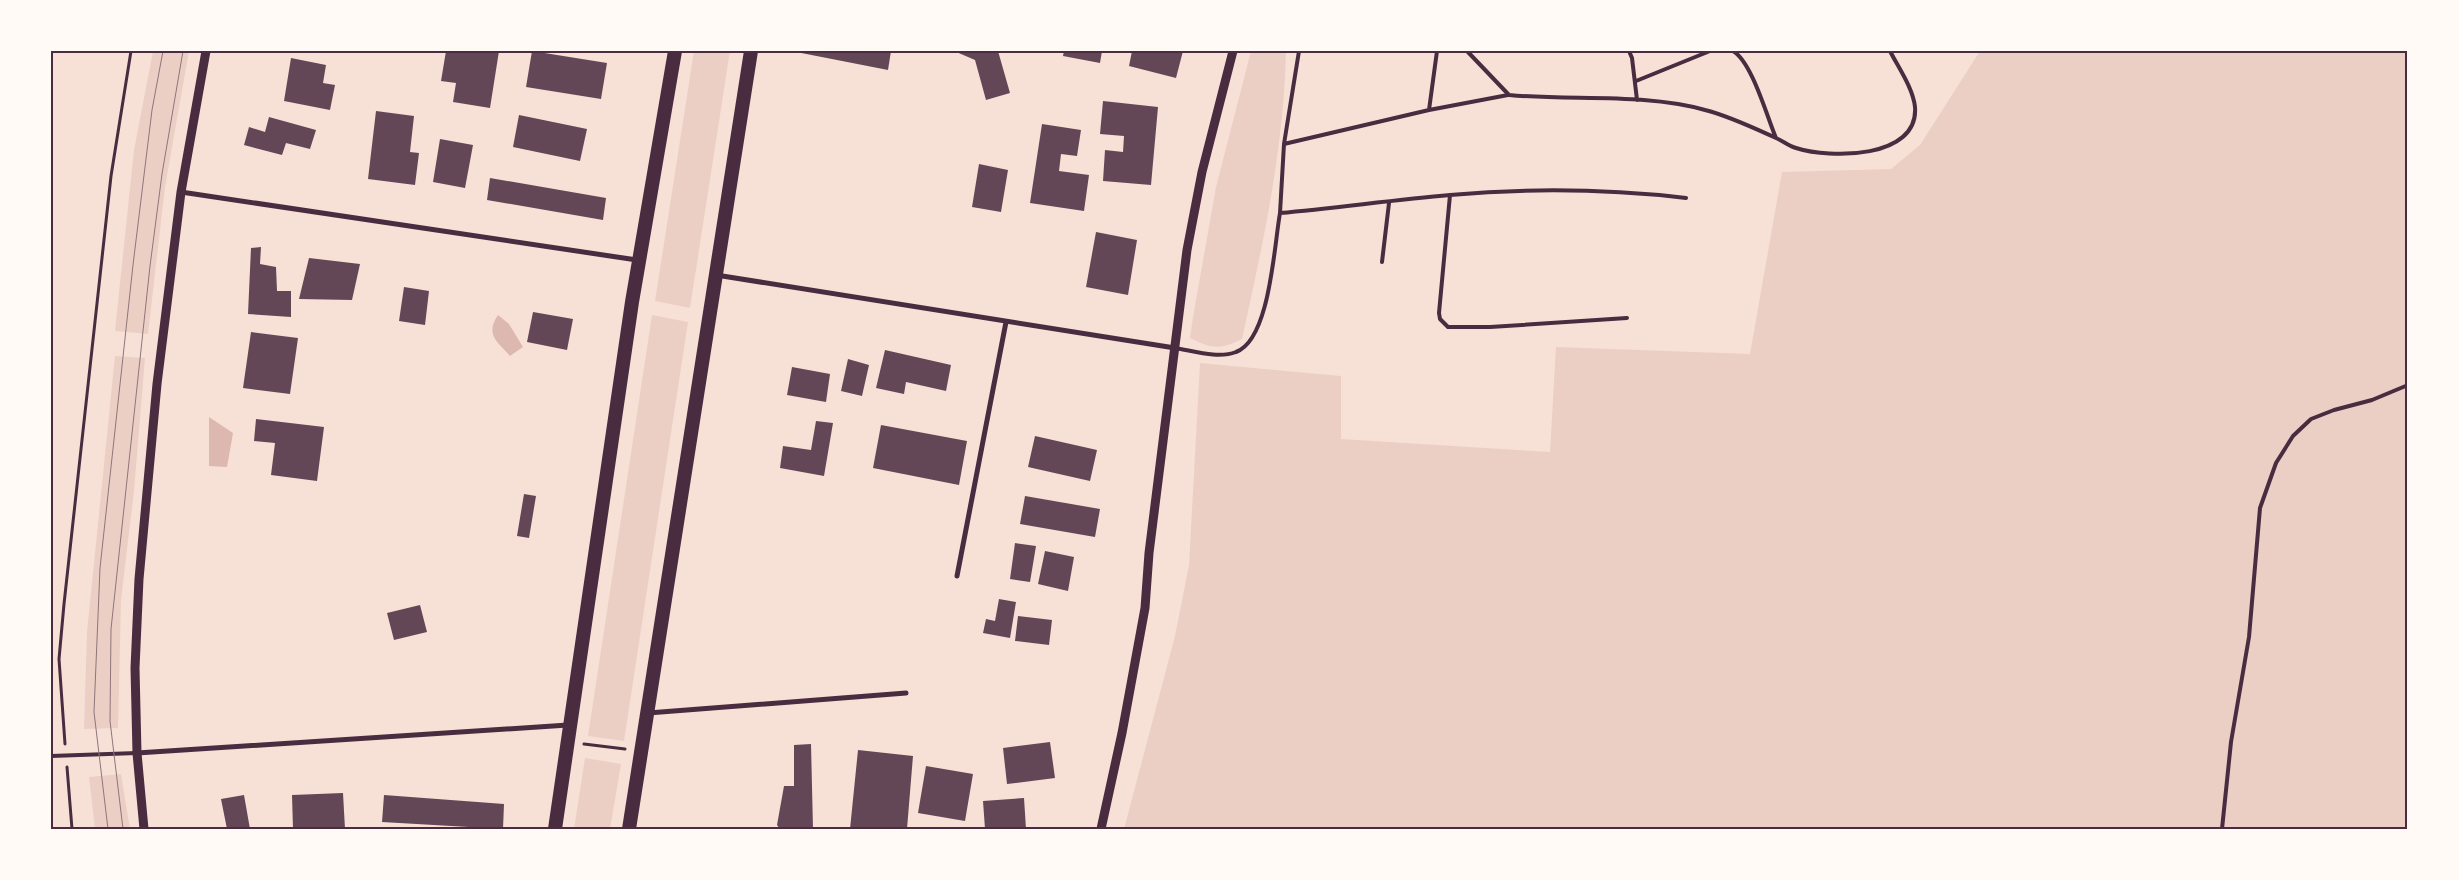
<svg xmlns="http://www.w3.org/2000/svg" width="2459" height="880" font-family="Merriweather,serif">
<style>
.green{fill:#ebcfc5}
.water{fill:#dcb8b0}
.building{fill:#644757}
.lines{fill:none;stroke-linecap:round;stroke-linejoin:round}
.path{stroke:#4a2c40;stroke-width:3}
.service{stroke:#4a2c40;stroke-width:4}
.minor{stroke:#4a2c40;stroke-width:5}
.tertiary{stroke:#4a2c40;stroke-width:9}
.trunk{stroke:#4a2c40;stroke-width:14}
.tram{stroke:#8f747c;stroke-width:1}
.neatline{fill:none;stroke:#4a2c40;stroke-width:2}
</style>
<rect width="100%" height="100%" fill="#f7e1d7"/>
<path class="green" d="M153,51H189L165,187L148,334L115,331L134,150Z
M694,51H730L690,308L655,301Z
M1251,51H1286C1284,149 1263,244 1242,339C1220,350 1212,349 1190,338L1193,317L1216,187Z
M1980,51H2408V829H1124L1175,636L1189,565L1200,363L1341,376V439L1550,452L1556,347L1750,354L1782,172L1891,169L1920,145Z
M652,315L688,322L624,741L588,736Z
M115,356L145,358L134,491L121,600L118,728L84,729L87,632Z
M585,758L621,764L610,829H574Z
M121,774L130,829H95L89,777Z"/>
<path class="water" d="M498,315L509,324L523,347L510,356C497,341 485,335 498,315Z
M209,417L233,433L227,467L209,466Z"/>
<path class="building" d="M446,51H499L490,108L453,102L456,83L441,81Z
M532,51L607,63L601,99L526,87Z
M791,51H891L888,70Z
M954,51H998L1010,93L986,100L975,60Z
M1064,51H1102L1100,63L1063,56Z
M1132,51H1183L1176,78L1129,66Z
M291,58L326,65L323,83L335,85L330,110L284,101Z
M1103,101L1158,107L1151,185L1103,181L1105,150L1123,152L1124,136L1100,134Z
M376,111L414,116L410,152L419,153L415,185L368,179Z
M519,115L587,129L580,161L513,147Z
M269,117L316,130L310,149L286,143L282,155L244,145L249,127L265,132Z
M1042,124L1081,130L1077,156L1061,154L1059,171L1089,175L1084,211L1030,203Z
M440,139L473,145L465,188L433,182Z
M979,164L1008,170L1001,212L972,207Z
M490,178L606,198L603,220L487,200Z
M1096,232L1137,240L1128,295L1086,287Z
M261,247L260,264L276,267L277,291H291V317L248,314L251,248Z
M309,258L360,264L352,300L299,299Z
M404,287L429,291L425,325L399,321Z
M533,312L573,319L567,350L527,342Z
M251,332L298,338L290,394L243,388Z
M885,350L951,365L946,391L906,382L904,394L876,388Z
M848,359L869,365L862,396L841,391Z
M792,367L830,374L826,402L787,395Z
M256,419L324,427L317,481L271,475L275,443L254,441Z
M816,421L833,423L824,476L780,468L783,446L811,450Z
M881,425L967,441L959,485L873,468Z
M1035,436L1097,450L1090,481L1028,467Z
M524,494L536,496L529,538L517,536Z
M1025,496L1100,509L1095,537L1020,524Z
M1015,543L1036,546L1030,582L1010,579Z
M1045,551L1074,557L1068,591L1038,584Z
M999,599L1016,602L1010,638L983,633L986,619L995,621Z
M420,605L427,632L394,640L387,613Z
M1018,616L1052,620L1049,645L1015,641Z
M1050,742L1055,778L1007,784L1003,748Z
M811,744L813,829H780L777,825L784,786H794V745Z
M858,750L913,756L907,829H850Z
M926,766L973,774L965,821L918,813Z
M343,793L345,829H293L292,795Z
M244,795L250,829H227L221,799Z
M384,795L504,804L503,829L382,822Z
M1024,798L1026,829H985L983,801Z"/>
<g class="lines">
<path class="path" d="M65,744L59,659L64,604L111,176L131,51
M584,744L625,749
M67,767L72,829"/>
<path class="service" d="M1437,51L1429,110L1508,95
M1467,51L1509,95C1572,101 1644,93 1705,110C1729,116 1754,128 1776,138C1783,141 1789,146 1796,148C1830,159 1919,159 1915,107C1913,88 1898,67 1890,51
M1629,51L1632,58L1637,100
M1733,51C1752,62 1767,117 1776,138
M1636,81L1710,51
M1284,144L1429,110
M1450,195L1439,313L1440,319L1448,327H1490L1627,318
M1280,213L1284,144L1299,51
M1382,262L1389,203
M1175,348C1194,351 1218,359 1236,352C1270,340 1274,246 1280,213C1336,208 1393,200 1450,195C1528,188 1608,189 1686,198
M51,756L137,753
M2222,829L2231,742L2249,637L2260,508L2276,463L2293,436L2311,419L2334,410L2372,400L2408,385"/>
<path class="minor" d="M181,192L637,260
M716,275L1175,348
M957,576L1006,322
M648,713L906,693
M137,753L568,725"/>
<path class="tertiary" d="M144,829L137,753L135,668L139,579L157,384L181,192L206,51
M1101,829L1122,733L1145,608L1149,553L1187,250L1202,172L1233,51"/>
<path class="trunk" d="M555,829L632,302L675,51
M629,829L751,51"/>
<path class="tram" d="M108,829L94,712L100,568L133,265L152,110L163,51
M123,829L110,721L111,629L150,266L162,174L183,51"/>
</g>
<rect width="2459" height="880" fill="none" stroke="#fffaf5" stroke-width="105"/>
<rect x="52" y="52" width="2354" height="776" class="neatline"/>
</svg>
